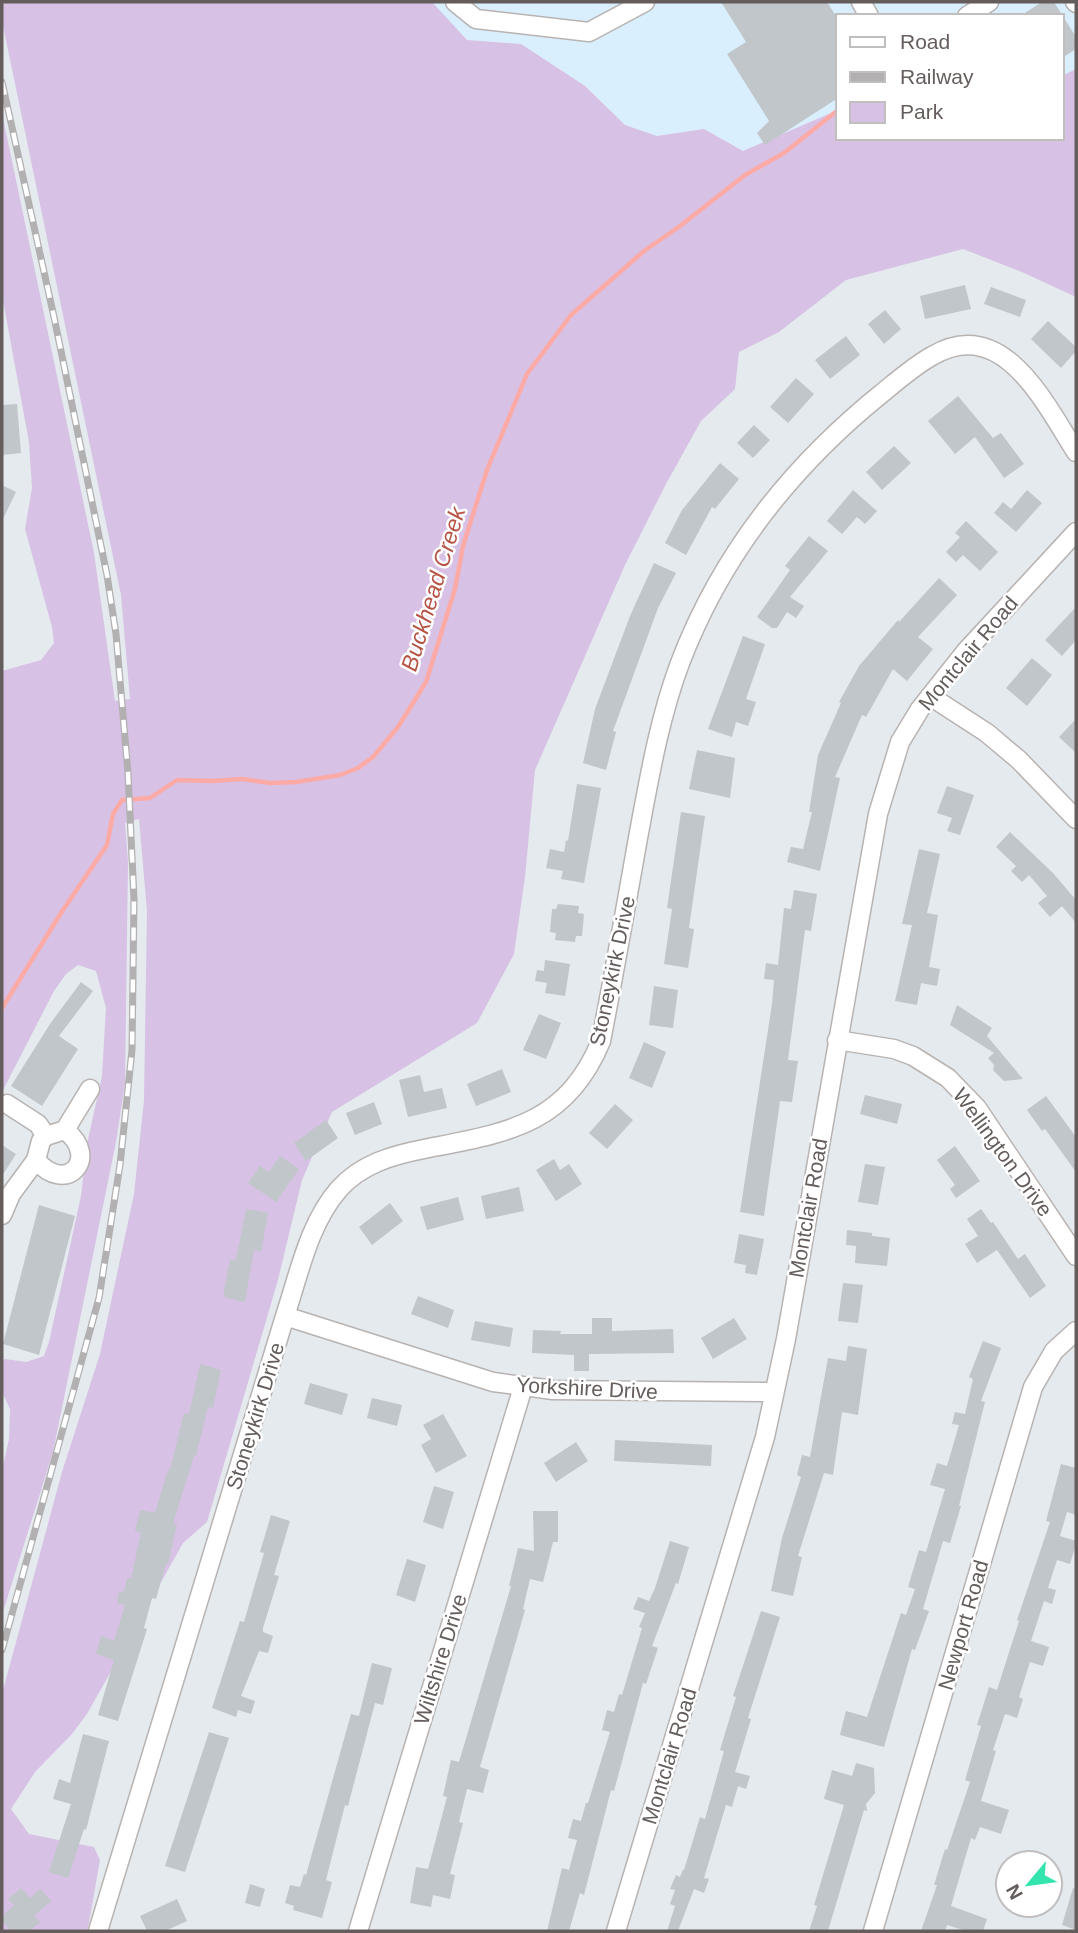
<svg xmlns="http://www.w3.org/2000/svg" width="1078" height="1933" font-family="Helvetica,sans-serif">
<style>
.commercial{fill:#daeffd}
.green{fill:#d7c1e5}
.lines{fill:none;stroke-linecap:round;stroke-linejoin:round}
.stream{stroke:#fcaaa6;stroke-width:4.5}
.building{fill:#c0c6c9}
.minor-casing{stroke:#b8b3b1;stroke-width:21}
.minor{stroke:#fff;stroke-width:18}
.rail-casing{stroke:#b2b0b0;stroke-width:7}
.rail{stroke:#fff;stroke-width:4.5;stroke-dasharray:13;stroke-linecap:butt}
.labels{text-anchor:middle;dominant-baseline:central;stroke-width:5;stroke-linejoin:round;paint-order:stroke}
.street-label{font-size:21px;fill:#645d5c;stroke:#fff}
.water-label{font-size:23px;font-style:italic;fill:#b65445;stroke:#fff}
</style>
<rect width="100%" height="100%" fill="#e4eaee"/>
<path class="commercial" d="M432,2H1076V69L1062,76V16H838V110L743,151L704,129L657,136L625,125L585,86L521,44L467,40Z"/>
<path class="green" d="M2,2H432L467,40L521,44L585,86L625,125L657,136L704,129L743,151L838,110V138H1062V76L1076,69V297L1022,272L963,249L846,280L779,332L739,352L735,389L701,421L666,484L625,565L535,770L525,877L514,954L477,1023L332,1112L302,1180L278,1280L207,1522L183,1543L87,1714L72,1734L35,1772L11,1809L29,1834L94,1847L100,1860L88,1928L86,1931H2V1694L62,1472L100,1354L134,1194L144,1100L147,911L139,819L125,823L128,862L125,1083L116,1142L53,1452L2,1615V1470L9,1439L10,1409L2,1392V1361L5,1359L26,1362L44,1356L49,1342L81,1196L87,1144L102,1076L106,1008L96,971L78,965L66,974L54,991L2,1092V671L41,660L54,643L52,627L25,529L32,488L29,442L2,295V113L94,553L115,701L130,699L121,595L2,21Z"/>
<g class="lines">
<path class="stream" d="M2,1008L61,913L107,845L113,814L122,800L150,798L177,780L212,781L242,779L270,783L296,782L340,775L358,768L373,757L398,727L426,682L455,589L463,546L487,470L527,374L571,315L644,251L680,226L745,175L784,153L838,110"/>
</g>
<path class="building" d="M721,2H827L838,19V98L765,145L757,133L769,121L727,54L746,42Z
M1042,2H1054L1076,37V49L1062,58V16H1020Z
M965,285L971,309L925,319L920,296Z
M991,287L1026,300L1020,317L984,304Z
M885,310L901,329L884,344L868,324Z
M1048,321L1076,347V351L1061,368L1031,339Z
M846,336L860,355L830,379L815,360Z
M796,378L814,394L788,423L770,407Z
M958,396L993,438L1001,433L1024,464L1004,478L975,437L955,454L928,421Z
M17,404L21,453L2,455V405Z
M754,425L770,440L753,458L737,443Z
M894,446L911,463L882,490L866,472Z
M720,463L739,479L715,509L712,507L686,555L665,543L682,510Z
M2,485L16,492L2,521Z
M853,490L877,511L865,524L857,517L842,534L827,521Z
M1027,490L1042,503L1016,532L994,513L1003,502L1011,509Z
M966,521L998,552L980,571L963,555L956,562L946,552L960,537L955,533Z
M809,536L828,551L790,597L804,606L796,618L787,612L777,628H772L757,617L790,570L785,566Z
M654,563L676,573L658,608L613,731L616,732L606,770L583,763L595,709L630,616Z
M939,578L957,595L918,637L933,649L907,681L893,669L866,717L862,715L835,777L840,778L820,871L787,862L791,847L803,849L812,812H809L818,755L841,703L839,702L859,666L898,620L899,622Z
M1076,607V640L1062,656L1045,640Z
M743,636L765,644L746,699L756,702L748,726L736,722L732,737L708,729Z
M1032,658L1052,675L1027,706L1006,688Z
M1076,719V753L1059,737Z
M697,750L735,758L730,798L689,789Z
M577,784L601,788L584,883L561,879L563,871L546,868L550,849L564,852L566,840L568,841Z
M947,786L974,795L960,835L947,831L952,818L937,813Z
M681,812L705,816L689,928L694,929L688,968L664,964L672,909L667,908Z
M1010,832L1053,873L1076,900V923L1062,906L1050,917L1038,903L1047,896L1029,875L1022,882L1011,871L1016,866L996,847Z
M919,849L940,854L927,913L938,915L929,967L940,969L937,986L921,983L917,1005L895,1001L912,925L902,924Z
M794,890L817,894L811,931L805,930L788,1060L798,1061L792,1102L780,1101L764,1216L740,1212L772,1004L774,980L764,979L766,963L778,965L784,908L791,909Z
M558,904L579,906L578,913L584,914L582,936H576L575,942L555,940L556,933L550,932L552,909H556Z
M545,960L570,964L565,996L545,993L547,983L535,981L537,970L544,971Z
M81,982L93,991L59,1036L78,1049L42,1106L11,1086L50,1024Z
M654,986L678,990L673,1028L649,1025Z
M957,1005L992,1028L987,1036L1023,1079L1004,1081L993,1070L994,1065L988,1058L994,1053L950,1025Z
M539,1014L561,1023L546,1059L523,1050Z
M644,1042L666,1052L652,1088L629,1078Z
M502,1069L511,1092L476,1106L467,1084Z
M420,1075L424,1092L442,1088L447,1108L408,1117L399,1080Z
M865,1095L902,1104L897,1124L860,1114Z
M1046,1096L1076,1137V1172L1045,1129L1042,1131L1027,1110Z
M374,1102L382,1124L355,1135L346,1113Z
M615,1104L633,1120L607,1149L589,1133Z
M326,1120L338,1138L306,1161L294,1143Z
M2,1145L16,1154L2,1176Z
M955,1146L980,1181L956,1198L950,1189L955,1185L937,1160Z
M280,1156L299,1169L276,1202L248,1183L260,1166L269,1172Z
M554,1159L560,1170L569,1164L582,1184L556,1201L536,1170Z
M865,1164L885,1167L878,1205L858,1202Z
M519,1187L524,1211L486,1219L481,1196Z
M458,1197L464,1220L427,1230L420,1207Z
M390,1203L403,1221L372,1245L359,1227Z
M39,1205L75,1216L39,1355L3,1344Z
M246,1209L268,1213L261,1252L254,1250L245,1302L223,1297L230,1259L236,1260Z
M981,1209L991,1223L993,1222L1018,1259L1025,1254L1046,1286L1030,1298L997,1250L977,1263L965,1244L978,1236L967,1219Z
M847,1230L872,1233V1236L890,1238L887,1266L855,1263L856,1246L846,1245Z
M739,1234L764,1239L757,1275L745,1273L746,1265L734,1263Z
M843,1283L863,1285L858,1323L838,1321Z
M418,1296L454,1310L448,1328L411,1314Z
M592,1318H612V1331L673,1329L674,1353L589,1354V1371H574V1355L532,1353L533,1330L561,1331L560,1334H592Z
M734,1318L747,1339L713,1359L701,1338Z
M475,1321L513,1328L510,1347L471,1340Z
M983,1341L1001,1348L981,1401L985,1402L959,1506H961L950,1543L943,1541L923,1609L929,1611L915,1650L912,1649L884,1747L840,1735L846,1711L867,1717L901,1613L906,1615L915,1589L908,1587L919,1550L926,1552L945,1489L930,1485L937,1463L947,1466L959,1425L952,1424L955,1412L965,1414L973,1379L969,1377Z
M848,1346L867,1349L858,1415L842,1412L833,1475L824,1473L798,1556L802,1557L793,1596L771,1591L782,1538L801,1477L797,1475L802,1455L810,1457L828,1358L846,1361Z
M200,1364L221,1370L213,1408L208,1407L196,1456H194L173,1523L177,1524L168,1564H166L156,1599L152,1598L144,1628L147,1629L118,1721L98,1715L114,1660L96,1654L101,1636L114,1641L125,1605L117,1603L119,1592L124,1591L127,1578L131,1579L141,1532L135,1531L140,1510L155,1513L168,1469L170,1470L184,1413L189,1414Z
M310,1383L348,1394L342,1415L304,1404Z
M372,1398L402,1405L397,1426L367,1418Z
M443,1414L467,1456L436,1473L421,1445L431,1439L423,1425Z
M615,1440L712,1445L711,1466L614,1461Z
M576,1442L588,1461L556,1482L544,1463Z
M1061,1464L1076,1468V1515L1067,1512L1060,1536L1076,1541V1544L1070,1564L1057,1560L1048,1588L1056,1590L1052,1604L1044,1601L1031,1641L1049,1647L1043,1666L1030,1662L1019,1697L1023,1699L1017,1718L1005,1714L993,1750L996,1751L981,1801L1009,1810L1001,1834L980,1827L975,1840L971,1838L951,1906L987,1919L983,1931H966L947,1925L945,1931H921L937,1885H934L945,1849L947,1850L970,1782L965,1780L981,1726L977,1725L989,1687L997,1690L1019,1621L1017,1620L1050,1522L1046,1521Z
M434,1486L454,1492L443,1529L423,1522Z
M533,1511H558V1542H553L543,1582L530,1579L523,1609L525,1610L480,1767L489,1770L483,1793L467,1789L459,1822L463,1823L450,1874L455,1875L450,1899L433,1895L431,1907L410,1903L416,1867L428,1869L447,1797L443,1796L451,1760L459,1762L511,1586H509L518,1548L534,1551Z
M271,1515L290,1521L274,1575L279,1576L263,1628V1632L273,1636L268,1653L259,1651L241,1696L255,1701L251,1714L238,1710L236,1717L212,1708L240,1621L244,1622L264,1553L260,1552Z
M670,1541L689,1547L678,1584L676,1583L652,1646L658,1648L646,1684L643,1683L614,1791L611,1790L584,1895L580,1893L569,1931H547L562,1868L569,1870L577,1840L568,1838L573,1819L581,1821L586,1803H588L610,1732L602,1730L607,1710L614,1712L619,1694L622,1695L642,1628L639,1627L645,1613L633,1609L638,1597L649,1601L655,1588Z
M407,1559L426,1565L415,1602L396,1595Z
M761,1611L780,1617L748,1718L751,1719L735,1772L750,1776L746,1789L738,1786L732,1807L726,1805L704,1878L709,1879L704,1893L694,1889L678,1931H667L675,1906L670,1904L675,1890L670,1889L676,1875L680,1877L683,1869L684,1870L700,1817L705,1819L724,1751L720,1750L736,1697L733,1696Z
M372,1663L392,1668L383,1705L375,1703L348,1806L345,1805L326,1880L332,1882L322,1918L293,1910L294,1906L285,1903L290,1885L300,1887L304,1874L306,1875L351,1714L359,1716Z
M209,1732L229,1738L185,1872L165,1866Z
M83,1734L109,1741L86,1830L84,1829L68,1878L49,1872L71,1804L53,1799L59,1779L70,1783Z
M856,1763L874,1768L875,1793L866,1804L867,1811L864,1810L828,1931H809L817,1906L814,1905L844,1805L824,1799L832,1770L852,1776Z
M250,1884L265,1889L260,1907L245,1903Z
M21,1888L30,1898L40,1889L51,1901L34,1916L40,1922L29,1931H11L2,1921V1916L14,1905L8,1899Z
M1073,1888L1076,1889V1930L1062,1925Z
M177,1899L187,1921L165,1931H147L140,1916Z"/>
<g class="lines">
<defs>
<path id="minor" d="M455,2L476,19L589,32L645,2
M861,2L869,16
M1075,2L1076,3
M967,16L989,2
M930,696L987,733L1019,760L1076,819
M837,1040L894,1049L913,1056L948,1078L977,1108L1076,1256
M7,1104L38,1124L46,1136
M65,1130C101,1158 66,1196 36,1160L41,1141L46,1136Z
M65,1130L90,1089
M2,1215L11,1194L36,1160
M285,1316L493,1382L553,1390L774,1392
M98,1931L285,1316C299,1274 309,1223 339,1189C361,1164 393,1155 424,1149C505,1133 566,1126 601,1041C614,974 626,906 638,838C649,779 659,719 680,663C721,555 792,466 881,394C897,381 914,366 932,356C1003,314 1045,404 1076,452
M358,1931L523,1387
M616,1931L765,1437L786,1339L878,814L900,742L920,709L966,651L1076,532
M873,1931L1033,1387L1054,1351L1076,1331"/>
</defs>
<use href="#minor" class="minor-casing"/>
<use href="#minor" class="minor"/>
<defs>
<path id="rail" d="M2,82L54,317L107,575L116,634L128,773L134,899L132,1050L120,1165L99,1298L2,1650"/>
</defs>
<use href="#rail" class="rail-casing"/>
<use href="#rail" class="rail"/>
</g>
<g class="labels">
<g class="street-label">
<text transform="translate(968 653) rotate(-50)">Montclair Road</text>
<text transform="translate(612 971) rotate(-78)">Stoneykirk Drive</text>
<text transform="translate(1003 1152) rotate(54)">Wellington Drive</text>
<text transform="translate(808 1208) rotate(-80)">Montclair Road</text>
<text transform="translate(587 1388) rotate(3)">Yorkshire Drive</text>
<text transform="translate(255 1416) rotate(-73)">Stoneykirk Drive</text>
<text transform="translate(963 1625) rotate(-74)">Newport Road</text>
<text transform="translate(440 1659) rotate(-73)">Wiltshire Drive</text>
<text transform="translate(669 1756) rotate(-73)">Montclair Road</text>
</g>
<g class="water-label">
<text transform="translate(433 589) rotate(-73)">Buckhead Creek</text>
</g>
</g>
<rect width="1078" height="1933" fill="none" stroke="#645d5c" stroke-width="7"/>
<rect x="836" y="14" width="228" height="126" fill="#ffffff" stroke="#c1bebe" stroke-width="2"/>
<rect x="850" y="37" width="35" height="10" fill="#ffffff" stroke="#c1bebe" stroke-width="2"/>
<text x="900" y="49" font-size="21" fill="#645d5c">Road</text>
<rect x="850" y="72" width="35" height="10" fill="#b2b0b0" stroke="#c1bebe" stroke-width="2"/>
<text x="900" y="84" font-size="21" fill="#645d5c">Railway</text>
<rect x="850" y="102" width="35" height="21" fill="#d7c1e5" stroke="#c1bebe" stroke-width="2"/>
<text x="900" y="119" font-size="21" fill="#645d5c">Park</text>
<g transform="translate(1029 1884) rotate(241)"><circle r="33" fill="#ffffff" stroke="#c1bebe" stroke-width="2"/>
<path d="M0-5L12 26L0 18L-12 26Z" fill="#34e4ae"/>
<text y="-10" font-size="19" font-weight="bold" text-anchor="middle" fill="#645d5c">N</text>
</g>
</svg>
